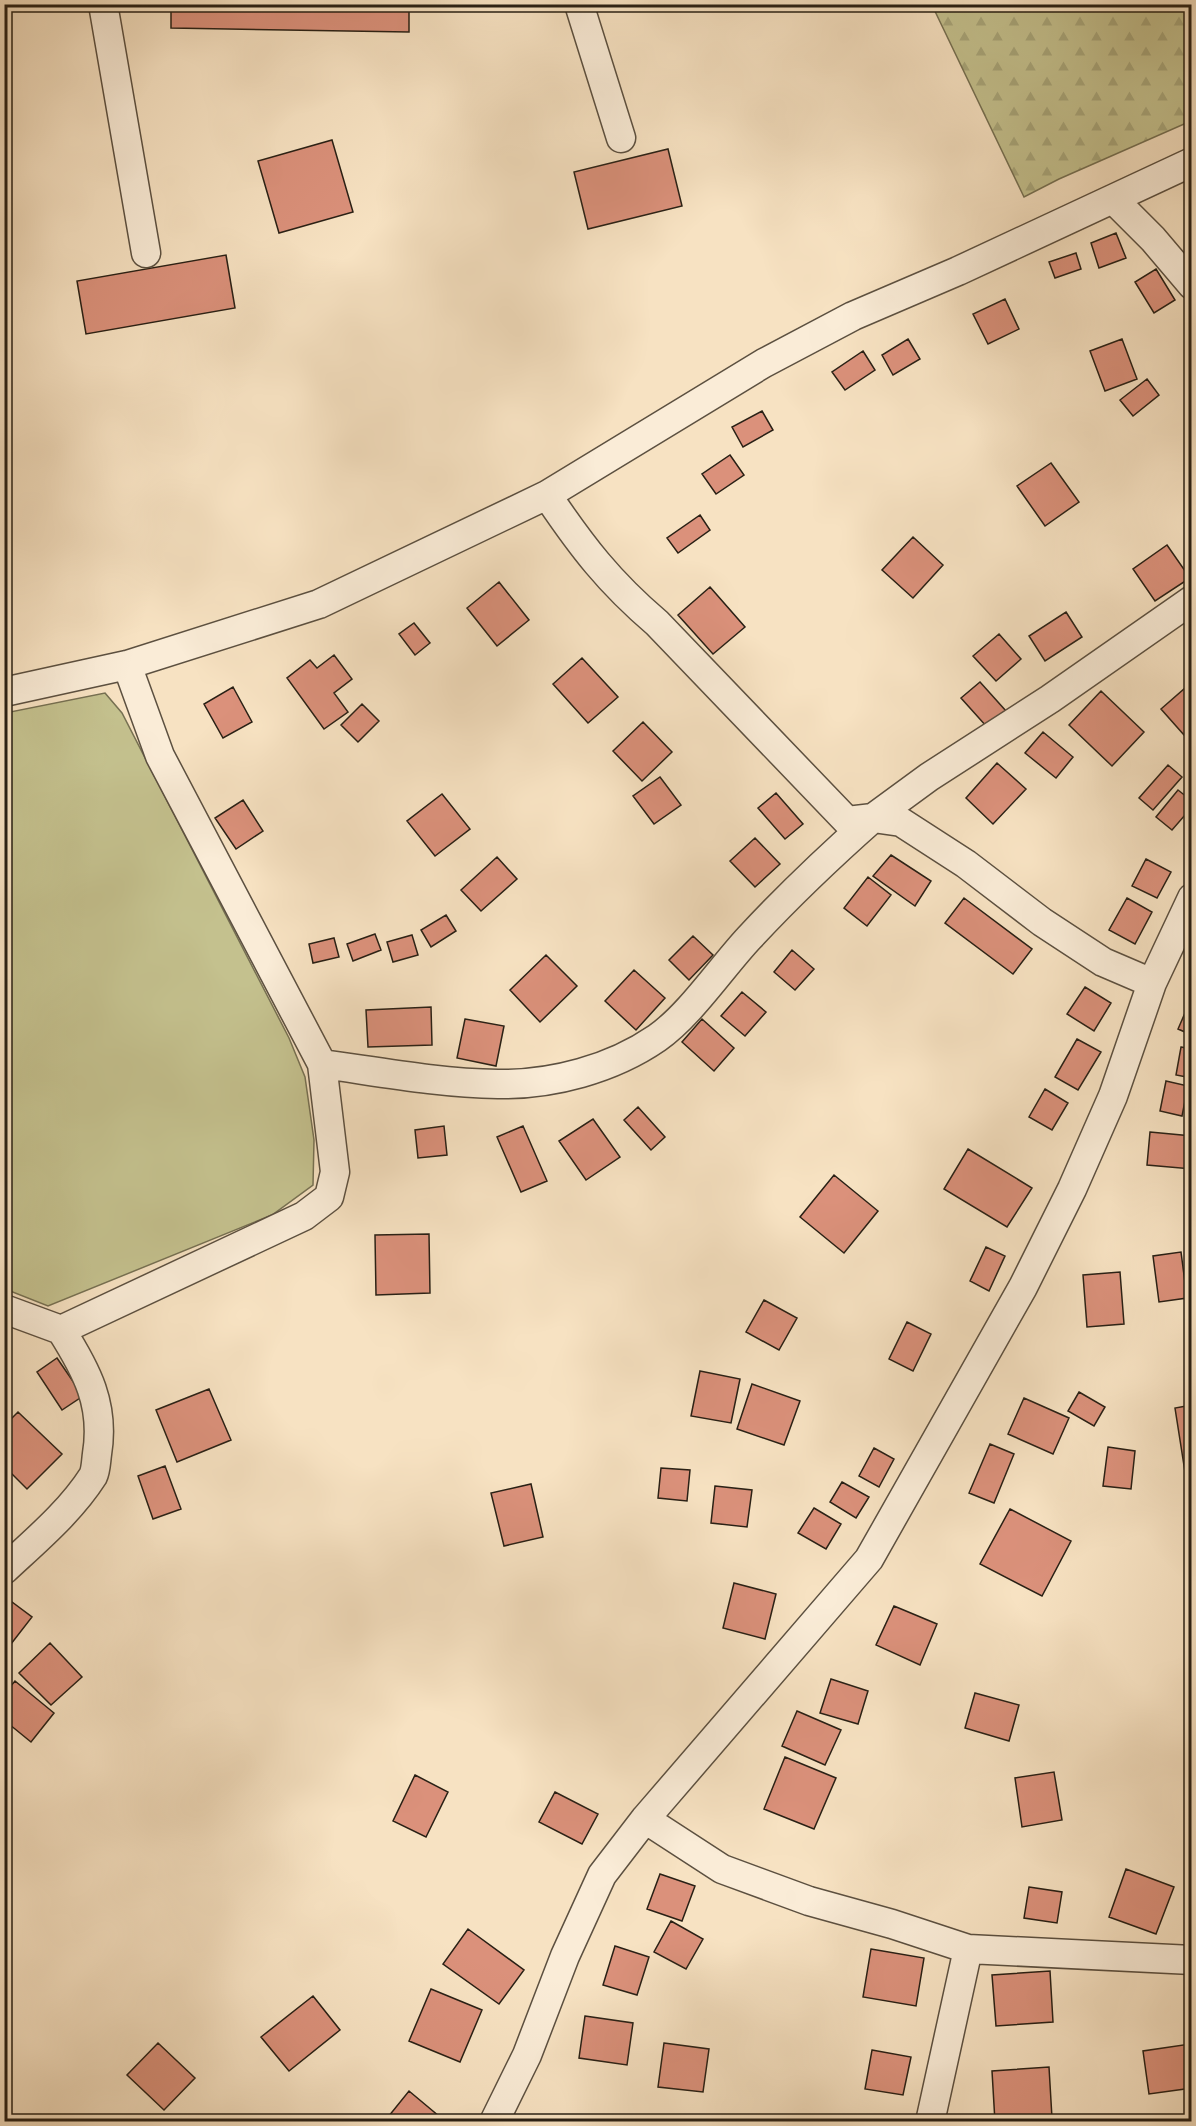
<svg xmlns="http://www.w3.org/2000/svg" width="1196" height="2126" font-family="'IM FELL Double Pica',serif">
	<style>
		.forest { fill: url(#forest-firs); stroke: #767052; stroke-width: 1.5 }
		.pitch { fill: #c4c18e; stroke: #767052; stroke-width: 1.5 }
		.building { fill: #db917b; stroke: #292015; stroke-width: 1.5 }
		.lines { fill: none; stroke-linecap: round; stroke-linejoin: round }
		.street-casing { stroke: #5c5040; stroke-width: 31 }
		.street { stroke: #faecd7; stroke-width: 28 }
	</style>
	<defs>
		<pattern id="forest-firs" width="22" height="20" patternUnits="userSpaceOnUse" patternTransform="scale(1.5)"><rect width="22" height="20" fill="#c4c18e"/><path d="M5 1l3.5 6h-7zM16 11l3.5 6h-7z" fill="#a8a67a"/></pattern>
	</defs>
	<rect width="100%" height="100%" fill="#f7e2c2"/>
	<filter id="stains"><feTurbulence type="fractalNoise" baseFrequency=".00333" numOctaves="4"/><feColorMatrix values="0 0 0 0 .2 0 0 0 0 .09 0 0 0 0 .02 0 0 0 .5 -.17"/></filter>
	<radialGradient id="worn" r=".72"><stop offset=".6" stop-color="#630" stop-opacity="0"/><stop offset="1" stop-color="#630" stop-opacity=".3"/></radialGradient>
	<path class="forest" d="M932,5H1191V121L1059,179L1024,197Z"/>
	<path class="pitch" d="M105,693L122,713L289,1038L305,1077L314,1140L313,1185L272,1215L48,1306L5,1289V713Z"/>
	<path class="building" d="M171,4H409V32L171,28Z
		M332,140L353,212L279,233L258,161Z
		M668,149L682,206L588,229L574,172Z
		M1116,233L1126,258L1099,268L1091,243Z
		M1076,253L1081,269L1055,278L1049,262Z
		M226,255L235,308L86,334L77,281Z
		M1156,269L1175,300L1154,313L1135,282Z
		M1005,299L1019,329L988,344L973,314Z
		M908,339L920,359L893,375L882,355Z
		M1122,339L1137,379L1105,391L1090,351Z
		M863,351L875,370L845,390L832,372Z
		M1147,379L1159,395L1133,416L1120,400Z
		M762,411L773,430L743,447L732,427Z
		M730,455L744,475L716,494L702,474Z
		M1051,463L1079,502L1045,526L1017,486Z
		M700,515L710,530L678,553L667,538Z
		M913,537L943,565L913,598L882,570Z
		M1167,545L1190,578L1155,601L1133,569Z
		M499,582L529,620L497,646L467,608Z
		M710,587L745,627L713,654L678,615Z
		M1066,612L1082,637L1045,661L1029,636Z
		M414,623L430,643L415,655L399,634Z
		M999,634L1021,659L996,681L973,656Z
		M334,655L352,679L334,693L348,712L324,729L287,678L310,660L317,668Z
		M582,658L618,697L588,723L553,684Z
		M980,682L1006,711L987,727L961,698Z
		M1192,682V744L1161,709Z
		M233,687L252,722L223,738L204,704Z
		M1101,691L1144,732L1112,766L1069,725Z
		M362,704L379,721L358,742L341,725Z
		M643,722L672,752L642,781L613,751Z
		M1043,732L1073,757L1056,778L1025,753Z
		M997,763L1026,789L993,824L966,798Z
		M1168,765L1182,777L1153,810L1139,798Z
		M660,777L681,805L654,824L633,796Z
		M1178,790L1192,801V807L1172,830L1156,817Z
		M776,793L803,824L785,839L758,808Z
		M442,794L470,829L435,856L407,821Z
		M243,800L263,831L236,849L215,818Z
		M755,838L780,864L755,887L730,861Z
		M891,855L931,881L915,906L873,876Z
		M497,857L517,879L481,911L461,890Z
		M1146,859L1171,872L1157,898L1132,886Z
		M868,877L891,895L867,926L844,908Z
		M964,898L1032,949L1013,974L945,923Z
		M1127,898L1152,912L1135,944L1109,930Z
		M446,915L456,931L431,947L421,930Z
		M375,934L381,950L353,961L347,944Z
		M412,935L418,955L393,962L387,942Z
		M693,936L713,955L689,980L669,960Z
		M334,938L339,957L313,963L309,944Z
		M792,950L814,969L795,990L774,972Z
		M546,955L577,986L540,1022L510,990Z
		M634,970L665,998L636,1030L605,1001Z
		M1085,987L1111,1003L1094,1031L1067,1014Z
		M742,992L766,1012L745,1036L721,1016Z
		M1192,997V1035L1178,1029Z
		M431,1007L432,1045L368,1047L366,1010Z
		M465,1019L504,1026L496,1066L457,1058Z
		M702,1019L734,1048L714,1071L682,1042Z
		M1077,1039L1101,1052L1078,1090L1055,1077Z
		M1181,1047L1192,1049V1078L1176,1075Z
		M1166,1081L1188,1086L1182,1116L1160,1111Z
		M1045,1089L1068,1103L1052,1130L1029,1117Z
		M638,1107L665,1137L651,1150L624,1120Z
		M593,1119L620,1157L586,1180L559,1141Z
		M444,1126L447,1155L418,1158L415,1130Z
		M523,1126L547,1181L521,1192L497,1137Z
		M1150,1132L1192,1136V1169L1147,1165Z
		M968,1149L1032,1188L1007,1227L944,1189Z
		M834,1175L878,1211L844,1253L800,1217Z
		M429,1234L430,1293L376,1295L375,1235Z
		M986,1247L1005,1256L989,1291L970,1281Z
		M1181,1252L1187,1298L1159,1302L1153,1256Z
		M1120,1272L1124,1324L1087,1327L1083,1275Z
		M764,1300L797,1318L779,1350L746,1332Z
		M907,1322L931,1334L913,1371L889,1359Z
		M57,1358L83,1396L62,1410L37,1372Z
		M700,1371L740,1379L731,1423L691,1416Z
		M752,1384L800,1401L784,1445L737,1429Z
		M209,1389L231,1440L177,1462L156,1410Z
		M1079,1392L1105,1407L1094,1426L1068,1411Z
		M1024,1398L1069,1418L1053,1454L1008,1434Z
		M1192,1405V1471L1185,1472L1175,1408Z
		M18,1412L62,1454L27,1489L4,1466V1426Z
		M990,1444L1014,1454L994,1503L969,1493Z
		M1108,1447L1135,1451L1131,1489L1103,1486Z
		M874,1448L894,1459L879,1487L859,1476Z
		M165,1466L181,1509L153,1519L138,1476Z
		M661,1468L690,1470L687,1501L658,1498Z
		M842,1482L869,1497L856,1518L830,1502Z
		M531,1484L543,1537L504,1546L491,1493Z
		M715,1486L752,1490L747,1527L711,1523Z
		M814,1508L841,1524L826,1549L798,1533Z
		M1010,1509L1071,1541L1042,1596L980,1564Z
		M734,1583L776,1594L765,1639L723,1628Z
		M4,1596L32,1617L4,1653Z
		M894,1606L937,1624L920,1665L876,1645Z
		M50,1643L82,1677L51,1705L19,1673Z
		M831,1679L868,1691L858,1724L820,1713Z
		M15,1681L54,1713L31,1742L4,1720V1694Z
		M975,1693L1019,1705L1009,1741L965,1728Z
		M797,1711L841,1730L825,1765L782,1746Z
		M785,1757L836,1778L814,1829L764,1809Z
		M1054,1772L1062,1820L1022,1827L1015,1778Z
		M415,1775L448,1792L426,1837L393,1821Z
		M555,1792L598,1814L582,1844L539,1822Z
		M1126,1869L1174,1887L1156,1934L1109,1917Z
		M660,1874L695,1886L682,1921L647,1909Z
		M1029,1887L1062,1892L1057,1923L1024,1918Z
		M671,1921L703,1939L686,1969L654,1952Z
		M468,1929L524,1970L499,2004L443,1964Z
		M615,1946L649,1957L637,1995L603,1985Z
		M871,1949L924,1958L916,2006L863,1997Z
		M1050,1971L1053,2022L996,2026L992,1975Z
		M431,1989L482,2010L460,2062L409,2041Z
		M313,1996L340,2030L289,2071L261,2037Z
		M585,2016L633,2023L627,2065L579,2058Z
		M158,2043L195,2078L164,2110L127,2075Z
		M664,2043L709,2049L703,2092L658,2087Z
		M1190,2044L1192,2088L1149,2094L1143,2051Z
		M872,2050L911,2057L903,2095L865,2089Z
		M1049,2067L1052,2118L995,2122L992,2071Z
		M409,2091L446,2122H384Z"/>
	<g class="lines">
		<defs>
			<path id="street" d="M103,4L146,253
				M579,4L621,138
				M1114,200L1153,239L1192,285
				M547,495C582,547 609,582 657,623L847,821L873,818L929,777L1050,699L1192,600
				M127,665L160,756L322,1064C380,1072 439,1083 498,1084C552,1085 612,1069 657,1038C690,1015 721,968 749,938C788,896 830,856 873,818L901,822L966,864L1042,922L1103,962L1152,983
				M4,692L127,665L319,604L547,495L764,363L853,316L958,271L1192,162
				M4,1309L61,1330L304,1216L329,1197L335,1172L322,1064
				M4,1570C35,1541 70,1512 93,1476C96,1470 96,1461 97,1454C105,1405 87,1371 61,1330
				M645,1819L722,1869L809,1901L892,1924L968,1949L930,2122
				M968,1949L1192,1960
				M494,2122L527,2055L565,1956L602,1875L645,1819L869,1559L1023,1287L1072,1189L1113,1096L1152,983L1192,898"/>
		</defs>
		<use href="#street" class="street-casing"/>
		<use href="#street" class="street"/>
	</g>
	<rect width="1196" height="2126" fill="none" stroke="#f7e2c2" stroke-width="24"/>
	<rect x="6" y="6" width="1184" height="2114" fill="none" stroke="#292015" stroke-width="3"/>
	<rect x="12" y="12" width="1172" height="2102" fill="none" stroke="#292015" stroke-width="1.5"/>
	<rect width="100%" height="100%" filter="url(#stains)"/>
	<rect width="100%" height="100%" fill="url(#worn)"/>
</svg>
